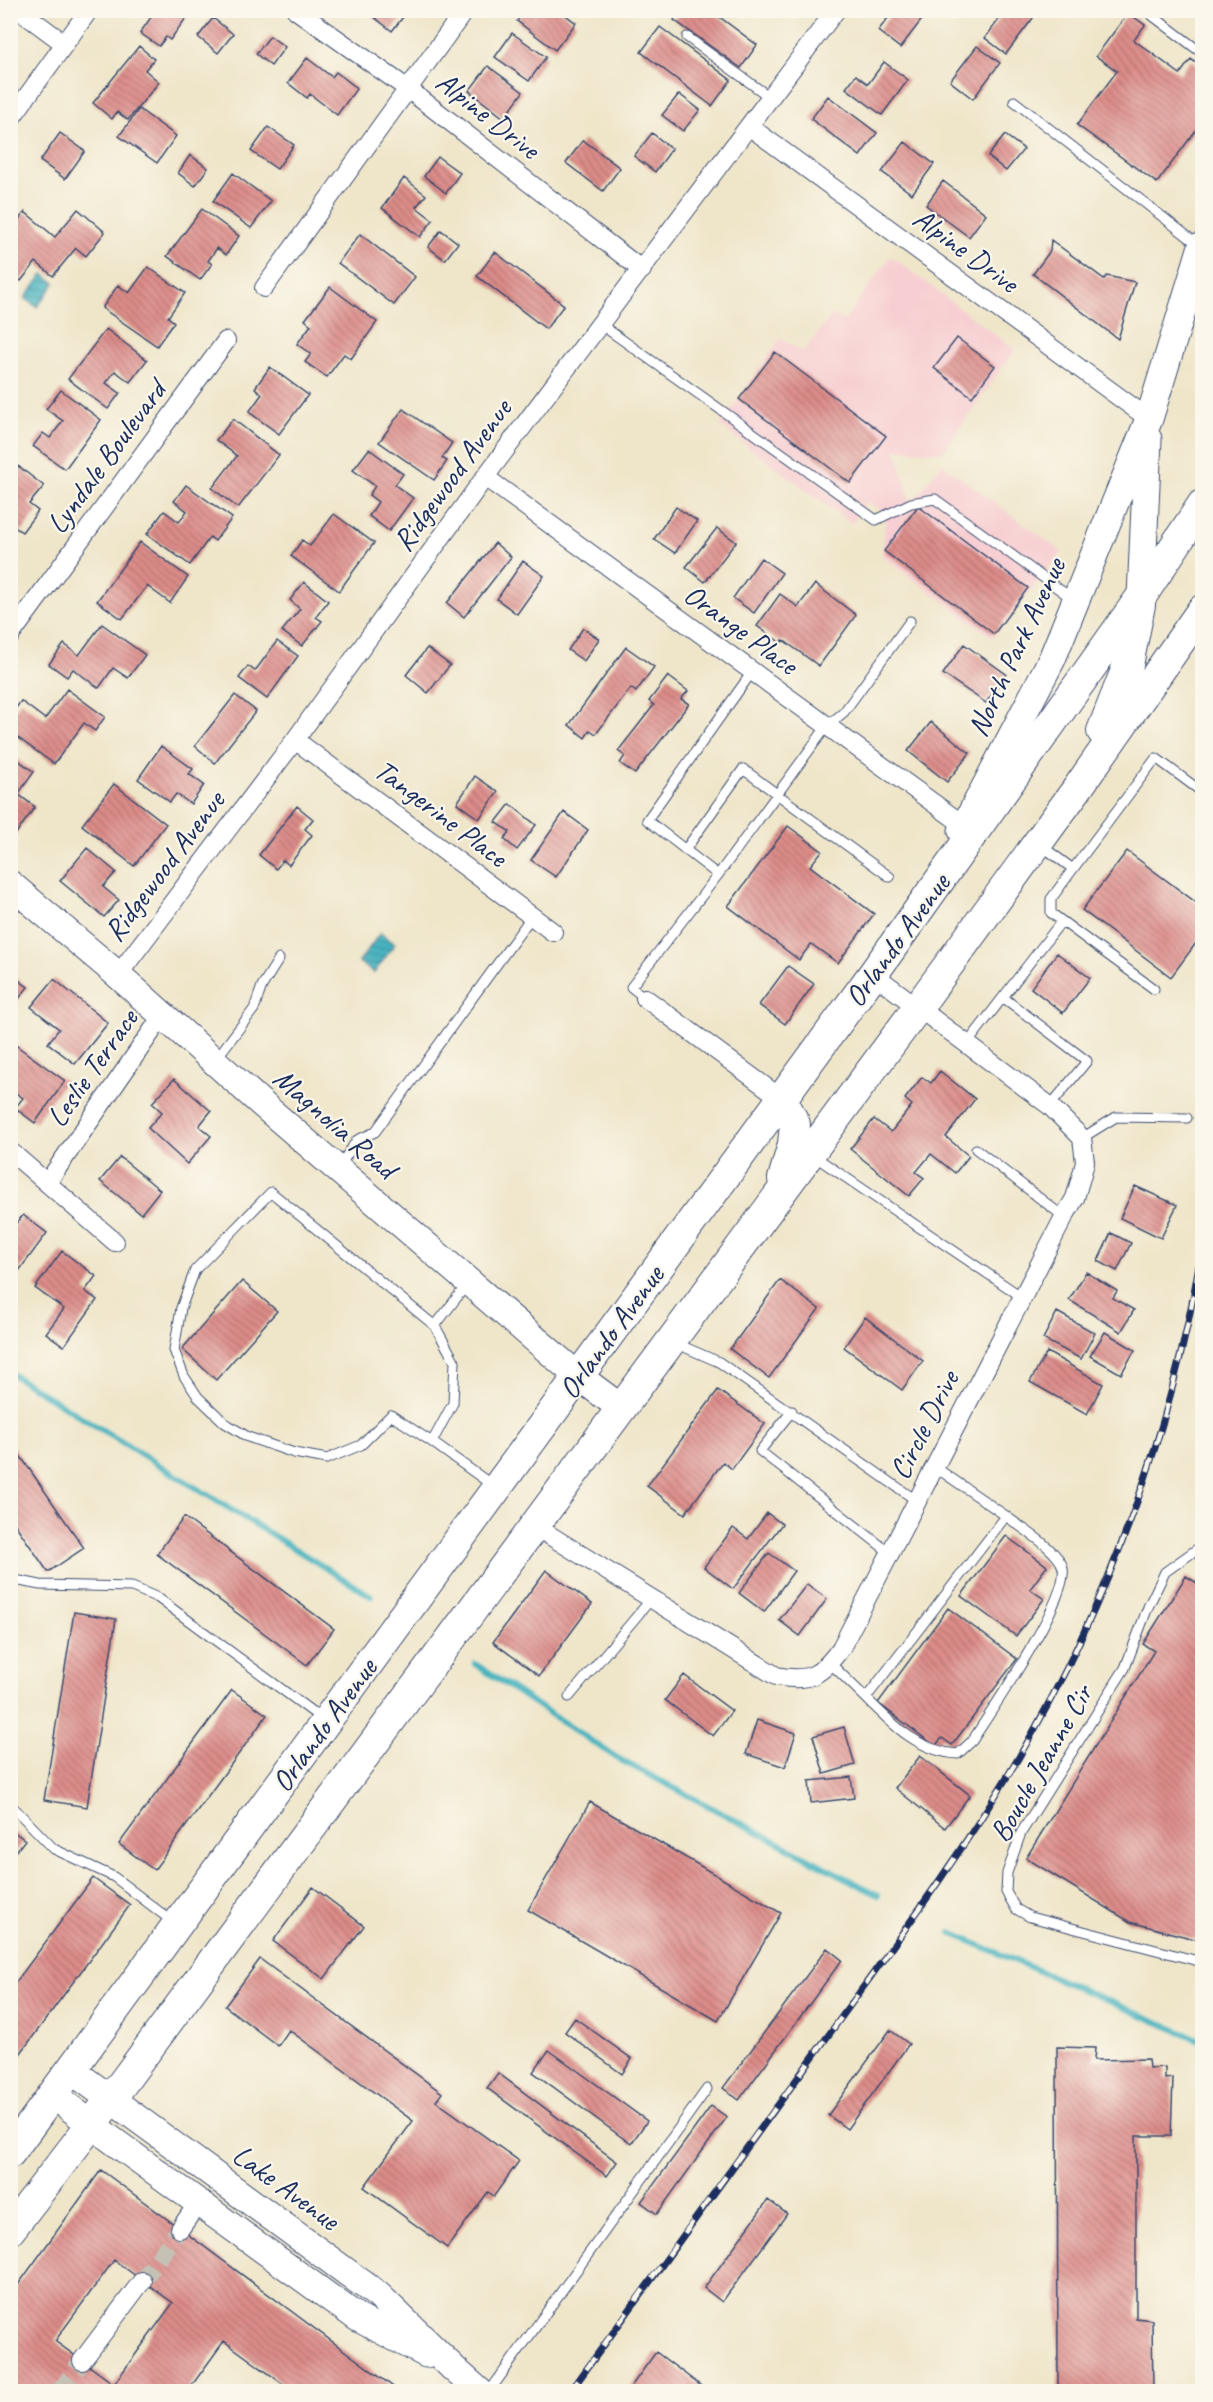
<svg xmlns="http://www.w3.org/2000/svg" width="1213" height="2402" font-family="Caveat,sans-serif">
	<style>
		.built { fill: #f7cfd2 }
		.water { fill: url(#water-rules); stroke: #2f708e; stroke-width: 1.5 }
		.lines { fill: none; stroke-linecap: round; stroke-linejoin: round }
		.stream { stroke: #43b2bf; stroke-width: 6 }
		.building { fill: url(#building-back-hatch); fill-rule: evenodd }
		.street-tunnel { stroke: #c5c1b4; stroke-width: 18; stroke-dasharray: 18 9; stroke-linecap: butt }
		.lane-casing { stroke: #3b4a6e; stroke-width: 11 }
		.street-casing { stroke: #3b4a6e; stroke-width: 20 }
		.secondary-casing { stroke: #3b4a6e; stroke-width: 29 }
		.primary-casing { stroke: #3b4a6e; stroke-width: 32 }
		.lane { stroke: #fff; stroke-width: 9 }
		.street { stroke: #fff; stroke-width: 18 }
		.secondary { stroke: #fff; stroke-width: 27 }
		.primary { stroke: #fff; stroke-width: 30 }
		.rail-casing { stroke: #1b2f5e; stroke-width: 7 }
		.rail { stroke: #fbf7ec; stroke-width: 4.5; stroke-dasharray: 14; stroke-linecap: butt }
		.labels { text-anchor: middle; stroke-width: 4.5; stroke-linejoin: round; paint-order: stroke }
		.street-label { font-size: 30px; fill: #1b2f5e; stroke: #fbf7ec }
	</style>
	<defs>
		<pattern id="water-rules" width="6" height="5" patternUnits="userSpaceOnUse" patternTransform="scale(1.5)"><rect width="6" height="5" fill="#43b2bf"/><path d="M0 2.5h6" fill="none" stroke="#37919e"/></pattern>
		<pattern id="building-back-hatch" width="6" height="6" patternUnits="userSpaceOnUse" patternTransform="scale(1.5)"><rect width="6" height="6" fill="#dd8c89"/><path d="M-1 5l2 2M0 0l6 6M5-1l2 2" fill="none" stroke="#b27373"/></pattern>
	</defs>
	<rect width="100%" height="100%" fill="#fbf7ec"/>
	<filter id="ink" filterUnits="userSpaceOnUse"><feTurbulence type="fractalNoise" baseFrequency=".0167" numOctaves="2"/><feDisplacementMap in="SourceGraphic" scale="12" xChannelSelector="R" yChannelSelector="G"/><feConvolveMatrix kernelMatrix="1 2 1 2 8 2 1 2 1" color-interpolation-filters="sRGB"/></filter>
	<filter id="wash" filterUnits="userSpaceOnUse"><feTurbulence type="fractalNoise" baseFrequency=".008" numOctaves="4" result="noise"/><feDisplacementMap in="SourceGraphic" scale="24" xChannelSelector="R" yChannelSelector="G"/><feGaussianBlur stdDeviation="1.35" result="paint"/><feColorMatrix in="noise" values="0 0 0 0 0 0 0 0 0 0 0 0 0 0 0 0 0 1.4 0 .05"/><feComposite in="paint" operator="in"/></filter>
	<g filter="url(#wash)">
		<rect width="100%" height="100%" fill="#efe6ca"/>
		<path class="built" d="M891,256L1015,350L943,452L896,449L911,504L942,464L1062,552L992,637L882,556L886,514L866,501L852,524L720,426L780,339L804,352L832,314L844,321Z"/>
		<path class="water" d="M43,274L55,283L37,307L25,298Z
			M380,933L395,944L374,973L359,962Z"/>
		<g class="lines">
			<path class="stream" d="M10,1373L371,1596
				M475,1664L617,1758L878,1895
				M951,1933L1202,2041"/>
		</g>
		<g id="blocks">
			<path class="building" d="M156,10H192L170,40L166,37L159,46L140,33Z
				M365,10H405L407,12L392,31Z
				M525,10H559L576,23L555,50L517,21Z
				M680,10H710L757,45L741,68L674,20Z
				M894,10H924L927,13L900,48L878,31Z
				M1006,10H1024L1033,18L1006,54L985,38Z
				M1128,13L1145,25L1134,40L1180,74L1191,59L1202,68V122L1157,183L1077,125L1117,71L1096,56Z
				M213,18L233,34L218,53L198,37Z
				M660,27L731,80L712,106L641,52Z
				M512,33L546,57L529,81L495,57Z
				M270,36L285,47L271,66L256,54Z
				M139,46L154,59L145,70L159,82L128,120L117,112L112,119L93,103Z
				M977,46L1000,63L973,99L950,81Z
				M307,58L332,77L336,72L357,88L337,115L310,94L307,98L288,83Z
				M884,62L908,80L882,115L846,88L856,75L868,84Z
				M488,66L523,92L504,118L469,91Z
				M679,94L700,110L683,131L662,115Z
				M828,96L877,133L860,156L811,119Z
				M139,109L176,136L157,163L119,136Z
				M268,127L294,145L277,169L251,151Z
				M60,133L85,151L65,179L40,161Z
				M652,133L672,149L655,172L634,156Z
				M1005,135L1024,149L1006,171L988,156Z
				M583,140L620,168L603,191L566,163Z
				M905,142L934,164L912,194L882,172Z
				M190,155L208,168L195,186L178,173Z
				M438,157L460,173L446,193L424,176Z
				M233,173L271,201L251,228L213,201Z
				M404,178L426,195L416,207L433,220L420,237L382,208Z
				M943,181L986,214L969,237L926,205Z
				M78,209L105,232L86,256L76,248L53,276L36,262L21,281L10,273V221L15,224L25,212L55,237Z
				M202,209L239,236L226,255L217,248L208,261L212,264L200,280L167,256Z
				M441,230L458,243L445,260L428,247Z
				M360,234L415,277L394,305L338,263Z
				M1051,240L1104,279L1107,276L1135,282L1118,339L1033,274L1050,251Z
				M495,252L564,305L546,329L477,276Z
				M148,267L185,293L168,317L174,322L157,346L102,308L118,285L129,293Z
				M330,287L377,322L351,359L344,354L327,377L305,362L311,354L297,344L311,325L305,320Z
				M106,329L147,360L130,382L115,371L106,383L120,393L108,409L68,379Z
				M957,338L995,366L972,397L934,368Z
				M775,352L886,436L850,483L739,399Z
				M270,367L308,395L279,434L249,412L262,394L255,388Z
				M61,390L101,420L65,469L33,446L43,433L50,438L63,421L46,409Z
				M403,409L452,443L442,458L447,461L434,480L379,442Z
				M233,419L279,455L238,508L212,488L237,456L216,440Z
				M369,449L403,474L395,485L413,498L389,531L369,516L378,502L369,495L375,486L353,470Z
				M18,466L44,486L29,504L38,511L22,532L10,524V476Z
				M186,485L232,518L215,541L210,537L190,565L147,534L164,511L179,522L187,511L174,501Z
				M918,506L1028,588L994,634L884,551Z
				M676,507L697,521L675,553L654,539Z
				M334,514L374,543L339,591L291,556L302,540L310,546Z
				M717,528L736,542L705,582L686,567Z
				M140,542L188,577L170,603L147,586L122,619L97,601Z
				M495,543L511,557L464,617L447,603Z
				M761,558L782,573L754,613L733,598Z
				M523,561L544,576L517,614L497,599Z
				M304,582L328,601L316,617L322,621L302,646L282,631L300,609L290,600Z
				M815,584L856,615L819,666L783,640L781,643L757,626L780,594L798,607Z
				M102,624L145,655L128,678L113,668L99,688L73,669L67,677L49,664L64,644L79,655Z
				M583,628L599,639L584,661L568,650Z
				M277,641L298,656L267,699L239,678L248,666L255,671Z
				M964,644L1006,674L986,703L943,674Z
				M626,647L654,667L636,692L631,688L596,734L590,730L585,738L569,725Z
				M427,648L450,665L428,693L406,675Z
				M668,676L688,691L681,699L689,704L635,774L620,763L625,756L618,751L654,705L649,701Z
				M67,689L105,717L95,731L84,723L54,764L10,732V716L21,701L45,719Z
				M235,695L256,711L215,763L195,746Z
				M931,722L970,753L947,782L908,751Z
				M10,746L17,751L13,756L34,772L18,794L35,807L15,835L10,832Z
				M161,746L193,769L189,774L204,785L191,804L176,794L170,802L138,779Z
				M475,776L498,792L479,819L457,803Z
				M114,784L166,824L134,866L82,825Z
				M510,804L536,825L517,850L504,839L510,832L496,822Z
				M297,806L313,819L305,829L312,835L289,865L283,860L276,869L259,855Z
				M564,812L588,830L556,877L531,860Z
				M788,826L822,851L810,866L874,914L838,963L811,944L799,960L728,906Z
				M87,848L116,872L103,887L119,900L104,917L60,881Z
				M1127,851L1202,907V935L1171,977L1082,910Z
				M1057,953L1090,978L1063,1013L1031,988Z
				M788,966L814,984L785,1024L759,1005Z
				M10,974L28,987L10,1010Z
				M54,979L108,1023L75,1064L48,1043L59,1029L31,1007Z
				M10,1041L65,1081L35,1123L15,1108L23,1098L10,1089Z
				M940,1071L975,1099L946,1137L969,1156L955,1173L931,1154L916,1172L924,1178L909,1196L850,1149L874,1119L891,1132L912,1105L905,1099L922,1077L931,1083Z
				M174,1079L211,1111L199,1126L211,1136L187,1164L148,1128L162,1112L152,1103Z
				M120,1157L160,1190L141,1214L100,1181Z
				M1135,1186L1177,1205L1161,1238L1120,1218Z
				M23,1215L47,1233L10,1283V1223L14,1226Z
				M1111,1233L1131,1243L1117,1271L1098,1261Z
				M62,1251L96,1276L85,1291L97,1300L64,1346L46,1333L64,1309L35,1288Z
				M1086,1272L1117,1291L1113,1298L1134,1310L1121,1332L1069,1300Z
				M780,1280L819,1309L769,1378L730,1349Z
				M242,1281L277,1311L216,1380L182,1349Z
				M1057,1312L1095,1333L1081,1359L1043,1339Z
				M865,1317L923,1361L902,1390L844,1347Z
				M1105,1332L1135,1350L1121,1374L1090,1356Z
				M1047,1352L1103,1384L1087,1414L1030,1382Z
				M718,1390L765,1424L732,1469L723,1462L685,1514L647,1486Z
				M10,1441L84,1548L48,1572L10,1517Z
				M767,1513L782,1524L733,1589L704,1567L733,1528L748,1539Z
				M184,1517L334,1629L307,1665L157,1554Z
				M1006,1536L1047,1566L1030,1589L1044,1599L1016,1636L961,1596Z
				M769,1553L794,1571L764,1612L739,1593Z
				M546,1570L592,1604L539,1676L493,1642Z
				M1186,1576L1200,1585L1202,1581V1941L1130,1922L1026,1858L1154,1651L1143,1644Z
				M807,1584L827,1599L800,1636L779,1620Z
				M948,1608L1017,1659L952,1745L942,1738L935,1746L878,1703Z
				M74,1612L116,1619L87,1807L44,1800Z
				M684,1675L732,1711L713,1736L665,1700Z
				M232,1690L267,1715L154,1870L119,1844Z
				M757,1720L796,1733L785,1767L746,1754Z
				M844,1727L855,1765L824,1774L813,1736Z
				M920,1756L970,1795L945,1828L895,1788Z
				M851,1777L854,1798L811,1803L809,1781Z
				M590,1802L781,1913L718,2021L528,1910Z
				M10,1829L25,1840L10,1859Z
				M93,1878L130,1905L15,2061L10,2058V1990Z
				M313,1887L364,1926L324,1979L273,1941Z
				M827,1948L842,1960L739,2100L723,2088Z
				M260,1959L442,2093L436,2101L519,2161L494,2196L488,2192L447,2248L364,2187L413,2121L289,2030L278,2046L225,2006Z
				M575,2018L632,2059L622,2074L565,2032Z
				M890,2030L909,2044L847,2129L828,2115Z
				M1057,2047L1095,2048L1094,2060L1148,2059L1149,2068L1165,2067V2079L1173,2078L1171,2136H1136V2318L1152,2320L1153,2392H1058Z
				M549,2050L647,2121L631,2144L533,2072Z
				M498,2073L617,2162L607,2176L487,2088Z
				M711,2106L727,2117L657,2214L641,2202Z
				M101,2170L400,2392H294L224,2341L187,2392H10V2296ZM114,2260L173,2303L114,2384L55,2341Z
				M768,2200L787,2214L722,2302L704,2288Z
				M656,2352L709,2392H627Z"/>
		</g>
	</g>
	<g filter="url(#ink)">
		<use href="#blocks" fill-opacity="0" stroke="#3b4a6e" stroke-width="1.5"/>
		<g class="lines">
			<path class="street-tunnel" d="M142,2281L180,2229
				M60,2392L82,2361"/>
			<defs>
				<path id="lane" d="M1145,10L1202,53
					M687,37L771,98
					M1014,101L1200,246
					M600,324L876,520L911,503L935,499L1074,600
					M1042,846L1073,869L1156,758L1202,792
					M685,850L743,769L890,877
					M1073,869L1051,899V913L1154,989
					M718,875L647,820L752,672
					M645,998L631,987L718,875L827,726L844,712L910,621
					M1004,998L1087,1061L1050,1106
					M967,1044L1061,922
					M216,1059L254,1009L262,986L279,959
					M1082,1138L1116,1117L1187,1118
					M976,1149L1064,1217
					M814,1156L1022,1297
					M339,1167L357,1140L375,1132L532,916
					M435,1326L468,1283
					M675,1343L719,1362L917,1501
					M792,1411L760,1451L890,1553
					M432,1442L391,1415L361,1445L327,1459L294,1453L248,1437L225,1423L198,1397L184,1376L174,1350L181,1308L195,1270L271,1192L435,1326L455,1362L453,1403L432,1442L492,1485
					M1202,1548L1200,1547L1165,1572L1148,1607L1125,1668L1021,1833L1007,1873L1006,1892L1016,1909L1030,1917L1202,1962
					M10,1579L40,1585L132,1587L158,1598L322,1719
					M830,1663L866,1698L1006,1516L935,1467
					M569,1697L652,1598
					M866,1698C892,1724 919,1752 958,1754L972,1741C991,1711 1069,1599 1063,1568C1059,1550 1021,1528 1006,1516
					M10,1804L54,1849L114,1877L173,1922
					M489,2392L707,2089"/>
				<path id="street" d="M19,10L65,44
					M296,10L408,89L642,270
					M10,120L89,10
					M750,127L1149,419
					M264,288L465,10
					M485,477L965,826
					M10,636L226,341
					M295,740L553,932
					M118,975L295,740L485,477L836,10
					M645,998L782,1099
					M10,1151L115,1242
					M47,1183L163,1015
					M533,1525L776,1676C810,1683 821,1675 841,1648L1064,1217L1075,1198L1082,1174L1085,1162L1082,1138L1050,1106L873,974
					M180,2229L198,2203
					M82,2361L142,2281"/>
				<path id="secondary" d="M1141,597L1148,439
					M962,831L1052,659L1149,419L1202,246
					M10,884L118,975L262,1104L578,1376L621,1408
					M71,2070L378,2295L453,2368L480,2392
					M53,2095L116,2143L358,2318L426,2354"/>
				<path id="primary" d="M1102,731L1128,665L1140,605
					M782,1099L795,1124L793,1144L783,1179
					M10,2153L873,974L1141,597L1202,505
					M10,2230L110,2100L918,1007L1077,789L1202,610"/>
			</defs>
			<use href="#lane" class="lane-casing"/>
			<use href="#street" class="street-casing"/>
			<use href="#secondary" class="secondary-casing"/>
			<use href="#primary" class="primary-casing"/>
			<use href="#lane" class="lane"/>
			<use href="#street" class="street"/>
			<use href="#secondary" class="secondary"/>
			<use href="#primary" class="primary"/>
			<defs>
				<path id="rail" d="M570,2392C650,2280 731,2169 812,2058C883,1959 957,1862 1019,1757C1110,1600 1174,1425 1202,1247"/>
			</defs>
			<use href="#rail" class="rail-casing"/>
			<use href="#rail" class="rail"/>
		</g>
	</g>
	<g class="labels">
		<g class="street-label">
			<text transform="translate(488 115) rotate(38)" y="10">Alpine Drive</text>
			<text transform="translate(966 250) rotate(36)" y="10">Alpine Drive</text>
			<text transform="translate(106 457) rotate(-54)" y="10">Lyndale Boulevard</text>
			<text transform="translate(452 475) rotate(-54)" y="10">Ridgewood Avenue</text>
			<text transform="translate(741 629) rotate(36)" y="10">Orange Place</text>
			<text transform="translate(1016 647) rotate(-65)" y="10">North Park Avenue</text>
			<text transform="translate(441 813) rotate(37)" y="10">Tangerine Place</text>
			<text transform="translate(164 866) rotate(-53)" y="10">Ridgewood Avenue</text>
			<text transform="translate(897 940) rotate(-54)" y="10">Orlando Avenue</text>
			<text transform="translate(92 1068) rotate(-55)" y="10">Leslie Terrace</text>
			<text transform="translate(335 1123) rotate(41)" y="10">Magnolia Road</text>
			<text transform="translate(611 1332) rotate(-54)" y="10">Orlando Avenue</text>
			<text transform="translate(924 1425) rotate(-63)" y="10">Circle Drive</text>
			<text transform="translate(324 1725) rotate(-54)" y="10">Orlando Avenue</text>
			<text transform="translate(1041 1763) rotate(-60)" y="10">Boucle Jeanne Cir</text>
			<text transform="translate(286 2187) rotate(36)" y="10">Lake Avenue</text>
		</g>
	</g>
	<rect width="1213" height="2402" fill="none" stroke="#fbf7ec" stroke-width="36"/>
</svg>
